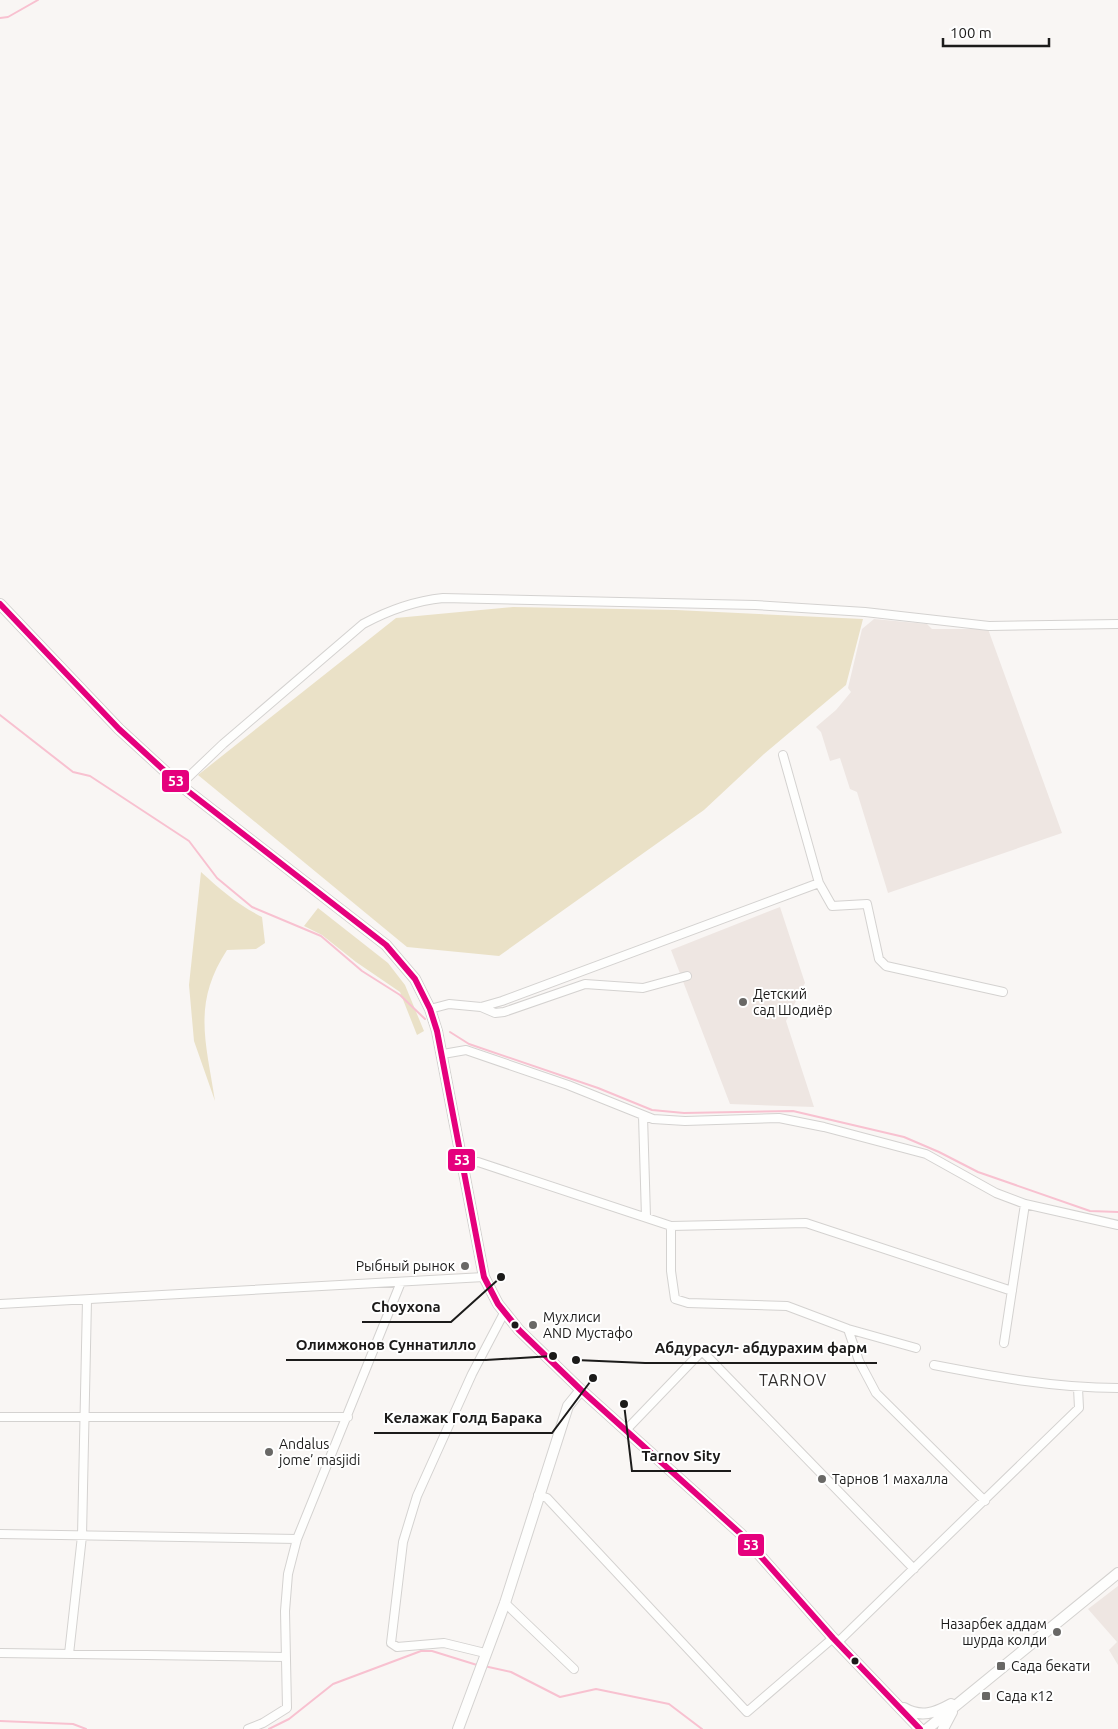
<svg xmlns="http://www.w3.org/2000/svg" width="1118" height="1729" font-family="Ubuntu,sans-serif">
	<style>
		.built { fill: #eee6e2 }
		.green { fill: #eae1c7 }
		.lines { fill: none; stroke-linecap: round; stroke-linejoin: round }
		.stream { stroke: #f8c1d0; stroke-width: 2 }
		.minor-casing { stroke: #d4d2d0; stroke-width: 10 }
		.major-casing { stroke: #d4d2d0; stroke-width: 12 }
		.minor { stroke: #fefefd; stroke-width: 8 }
		.major { stroke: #fefefd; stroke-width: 10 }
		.bus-1-casing { stroke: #fff; stroke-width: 10 }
		.bus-1 { stroke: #e5007d; stroke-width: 6 }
		.poi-dot { fill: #696866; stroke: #fff; stroke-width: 2 }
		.bus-dot { fill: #1c1b1a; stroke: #fff; stroke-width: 2 }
		.labels { text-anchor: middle; stroke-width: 4; stroke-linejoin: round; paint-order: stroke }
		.poi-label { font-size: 14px; fill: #1c1b1a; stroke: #fff; text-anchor: start }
		.quarter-label { font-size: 16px; letter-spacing: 1px; fill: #34312f; stroke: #fff }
		.leader { fill: none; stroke: #1c1b1a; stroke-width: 2 }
		.callout-dot { fill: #1c1b1a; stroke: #fff; stroke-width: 2 }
		.callout-label { font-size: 15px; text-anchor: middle; font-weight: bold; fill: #1c1b1a; stroke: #fff; stroke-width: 4; stroke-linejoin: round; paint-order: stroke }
		.line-badge { stroke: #fff; stroke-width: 2 }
		.badge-label { font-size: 14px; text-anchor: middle; font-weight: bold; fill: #fff }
	</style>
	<rect width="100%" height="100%" fill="#f9f6f4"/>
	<path class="built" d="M874,619L927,624L932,629H988L1062,833L888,893L857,792L850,789L840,758L830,761L821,732L816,727L836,710L851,692L848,688L862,629Z
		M780,907L805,983L786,1021L814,1107L730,1104L671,950Z
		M1118,1586V1665L1109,1650L1117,1642L1088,1609Z"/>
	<path class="green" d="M513,607L676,610L863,619L846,685L764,754L704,810L499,956L407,947L198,775L396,618Z
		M201,872C221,890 238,905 262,917L265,943L256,949L227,950C192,1004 206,1041 215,1101L194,1041L189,985Z
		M318,908L388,963L405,985L424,1031L417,1035L400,992L356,962L322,935L304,926Z"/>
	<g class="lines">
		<path class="stream" d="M0,18L8,17L38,0
			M0,715L73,772L90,776L189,841L217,878L252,907L321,936L362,971L400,995L425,1019
			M450,1032L469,1044L598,1088L652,1110L684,1113L793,1111L904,1137L939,1152L978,1172L1090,1211L1118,1212
			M484,1666L511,1672L560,1697L596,1689L669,1704L702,1729
			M0,1721L73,1724L86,1729
			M269,1729L289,1719L333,1684L421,1651H432L477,1665"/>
		<defs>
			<path id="minor" d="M783,755L819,883L832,906L867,904L879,959L886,966L1003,992
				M180,785L223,744L363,624C389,610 414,601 443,598L755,605L865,612L989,626L1118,624
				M481,1007L495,1013L504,1012L585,984L643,988L687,976
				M430,1009L449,1004L481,1007L502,1001L819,883
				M443,1054L466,1050L568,1085L653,1119L685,1121L779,1118L824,1127L926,1154L996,1193L1025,1204L1118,1225
				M643,1116L646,1217
				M464,1165L478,1162L671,1226L806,1223L1012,1291
				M671,1226V1271L675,1299L688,1303L787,1306L848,1329L916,1348
				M0,1304L484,1277
				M848,1329L859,1361L876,1393L985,1501
				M1004,1343L1025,1204
				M934,1365C996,1377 1055,1388 1118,1388
				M0,1417H348
				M627,1429L702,1351L914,1569
				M538,1495L547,1498L747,1712L833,1638
				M0,1534L297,1539
				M505,1603L574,1669
				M838,1642L1079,1408L1078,1388
				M0,1653L286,1657
				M485,1653L444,1643L397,1647L391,1643L403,1542L417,1496L472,1374L504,1313
				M69,1654L82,1536L87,1300
				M248,1729L263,1723L287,1708L285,1611L288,1574L297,1539L401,1282"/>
			<path id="major" d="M0,604L119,729L180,785L386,945L415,979L430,1009L437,1031L484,1277L498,1304L519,1330L581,1390L741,1534L833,1638L920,1729
				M904,1708C921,1718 935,1713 951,1704
				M458,1729L505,1603L568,1406L581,1390
				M927,1729L1118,1573
				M943,1729L952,1712"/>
		</defs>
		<use href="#minor" class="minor-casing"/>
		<use href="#major" class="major-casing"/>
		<use href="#minor" class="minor"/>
		<use href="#major" class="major"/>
		<defs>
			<path id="bus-1" d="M0,604L119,729L180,785L386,945L415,979L430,1009L437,1031L484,1277L498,1304L519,1330L581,1390L741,1534L833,1638L920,1729"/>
		</defs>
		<use href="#bus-1" class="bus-1-casing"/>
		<use href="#bus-1" class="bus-1"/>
	</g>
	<g class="poi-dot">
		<circle cx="743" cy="1002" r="5"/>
		<circle cx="465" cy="1266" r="5"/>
		<circle cx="533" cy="1325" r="5"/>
		<circle cx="269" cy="1452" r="5"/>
		<circle cx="822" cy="1479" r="5"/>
		<circle cx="1057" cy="1632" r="5"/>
		<rect x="996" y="1661" width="10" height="10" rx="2.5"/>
		<rect x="981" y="1691" width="10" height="10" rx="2.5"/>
	</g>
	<g class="bus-dot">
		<circle cx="515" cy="1325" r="4.5"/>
		<circle cx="855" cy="1661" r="4.5"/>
	</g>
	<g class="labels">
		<g class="poi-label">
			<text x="753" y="999">Детский<tspan x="753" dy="16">сад Шодиёр</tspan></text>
			<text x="455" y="1271" text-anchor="end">Рыбный рынок</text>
			<text x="543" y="1322">Мухлиси<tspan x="543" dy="16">AND Мустафо</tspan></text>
			<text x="279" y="1449">Andalus<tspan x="279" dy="16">jome’ masjidi</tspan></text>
			<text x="832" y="1484">Тарнов 1 махалла</text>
			<text x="1047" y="1629" text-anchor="end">Назарбек аддам<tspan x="1047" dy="16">шурда колди</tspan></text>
			<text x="1011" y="1671">Сада бекати</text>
			<text x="996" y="1701">Сада к12</text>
		</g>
		<g class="quarter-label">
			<text x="793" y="1386">TARNOV</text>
		</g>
	</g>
	<path class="leader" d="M501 1277L451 1322H362M553 1356L486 1360H286M576 1360L645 1363H877M593 1378L552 1433H374M624 1404L632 1471H731"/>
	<g class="callout-dot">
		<circle cx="501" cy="1277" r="5"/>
		<circle cx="553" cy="1356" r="5"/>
		<circle cx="576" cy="1360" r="5"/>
		<circle cx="593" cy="1378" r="5"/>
		<circle cx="624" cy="1404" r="5"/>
	</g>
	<g class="callout-label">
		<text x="406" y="1312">Choyxona</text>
		<text x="386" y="1350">Олимжонов Суннатилло</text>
		<text x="761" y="1353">Абдурасул- абдурахим фарм</text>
		<text x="463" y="1423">Келажак Голд Барака</text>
		<text x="681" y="1461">Tarnov Sity</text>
	</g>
	<g class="line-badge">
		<rect x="161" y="769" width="29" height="24" rx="5" fill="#e5007d"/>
		<rect x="447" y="1148" width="29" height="24" rx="5" fill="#e5007d"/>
		<rect x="737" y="1533" width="28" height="24" rx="5" fill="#e5007d"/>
	</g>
	<g class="badge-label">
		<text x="176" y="786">53</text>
		<text x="462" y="1165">53</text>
		<text x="751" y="1550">53</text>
	</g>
	<path d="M943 38v8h106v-8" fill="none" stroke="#1c1b1a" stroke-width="2.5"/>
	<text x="950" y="38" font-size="15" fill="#1c1b1a" stroke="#ffffff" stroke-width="4" paint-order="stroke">100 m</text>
</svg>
